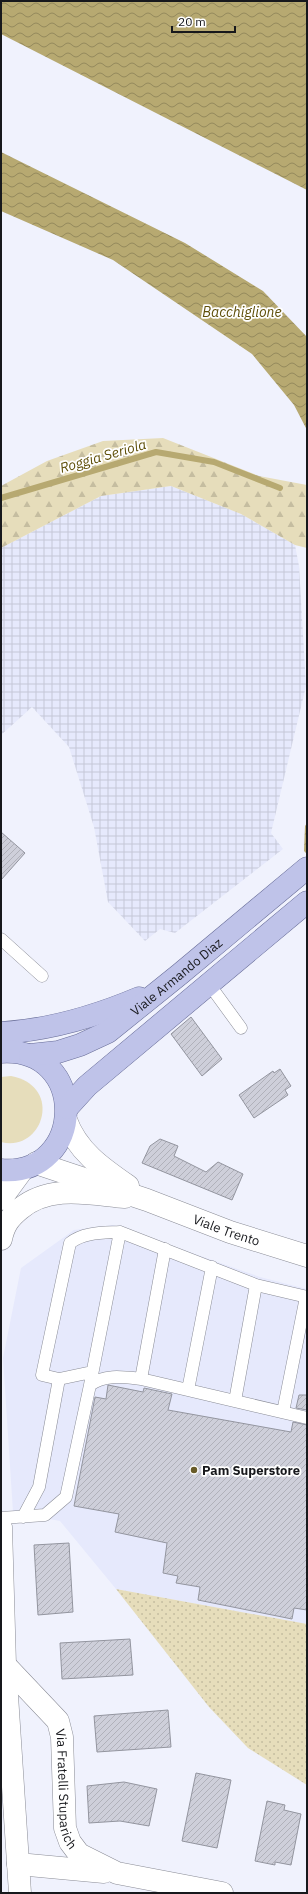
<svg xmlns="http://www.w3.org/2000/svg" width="308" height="1894" font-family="'IBM Plex Sans',sans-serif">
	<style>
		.built { fill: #e6e9fc }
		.industrial { fill: url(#industrial-grid) }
		.green { fill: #e6ddbb }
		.forest { fill: url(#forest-firs) }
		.park { fill: url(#park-dots) }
		.water { fill: url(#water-waves) }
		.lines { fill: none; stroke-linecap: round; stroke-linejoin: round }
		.stream { stroke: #b7a971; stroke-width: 6 }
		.building { fill: url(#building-hatch); stroke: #93959f }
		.service-casing { stroke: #8a8c96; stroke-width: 13 }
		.minor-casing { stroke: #8a8c96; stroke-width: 23 }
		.tertiary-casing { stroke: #8a8c96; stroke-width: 23 }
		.secondary-casing { stroke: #8a8c96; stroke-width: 23 }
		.primary-casing { stroke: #686d98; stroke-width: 23 }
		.service { stroke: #fff; stroke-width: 12 }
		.minor { stroke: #fff; stroke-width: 22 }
		.tertiary { stroke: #fff; stroke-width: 22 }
		.secondary { stroke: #fff; stroke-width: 22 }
		.primary { stroke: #bfc3e9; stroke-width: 22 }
		.poi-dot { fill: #685b28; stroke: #fff; stroke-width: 1.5 }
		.labels { text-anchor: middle; stroke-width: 3.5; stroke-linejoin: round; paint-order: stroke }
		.street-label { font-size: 13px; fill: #17181c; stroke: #fff }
		.poi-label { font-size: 13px; font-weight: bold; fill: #17181c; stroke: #fff; text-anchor: start }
		.water-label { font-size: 14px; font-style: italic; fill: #5f4f09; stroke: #fff }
	</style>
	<defs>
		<pattern id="industrial-grid" width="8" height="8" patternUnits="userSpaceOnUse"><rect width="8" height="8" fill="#e6e9fc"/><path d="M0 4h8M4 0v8" fill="none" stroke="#c5c7d7"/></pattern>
		<pattern id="forest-firs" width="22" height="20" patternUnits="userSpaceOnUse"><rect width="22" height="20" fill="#e6ddbb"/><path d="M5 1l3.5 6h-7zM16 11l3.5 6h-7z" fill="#c5bda0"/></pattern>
		<pattern id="park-dots" width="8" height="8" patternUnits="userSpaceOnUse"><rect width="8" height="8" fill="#e6ddbb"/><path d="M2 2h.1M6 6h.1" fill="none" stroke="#c5bda0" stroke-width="1.8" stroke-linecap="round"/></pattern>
		<pattern id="water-waves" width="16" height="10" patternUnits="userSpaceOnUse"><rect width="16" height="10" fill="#b7a971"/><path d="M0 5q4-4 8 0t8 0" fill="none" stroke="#94895c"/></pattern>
		<pattern id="building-hatch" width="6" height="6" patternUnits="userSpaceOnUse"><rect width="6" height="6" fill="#cecfda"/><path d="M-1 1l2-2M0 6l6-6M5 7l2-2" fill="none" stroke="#b0b1ba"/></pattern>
	</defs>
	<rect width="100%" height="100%" fill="#f0f2fd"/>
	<path class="built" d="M113,1225L260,1277L307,1289V1624L116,1589L60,1521L13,1512L3,1358L21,1268L74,1230Z"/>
	<path class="industrial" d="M171,486L241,514L295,545L299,566L306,686L271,833L283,849L175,933L160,929L145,941L108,902L94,827L69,747L32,707L1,735V548L101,496Z"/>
	<path class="green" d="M11,1076C64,1086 43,1153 1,1142V1077Z"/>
	<path class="forest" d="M163,438L259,476L307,485V548L295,545L241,514L171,486L101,496L1,548V486L47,461L103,441Z"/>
	<path class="park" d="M116,1589L307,1624V1785L248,1748L209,1707Z"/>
	<path class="water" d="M1,1H307V190L1,34Z
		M1,152L185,243L263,291L307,337V430L294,405L252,354L113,260L1,211Z
		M307,823V854L304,851L305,826Z"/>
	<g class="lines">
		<path class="stream" d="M1,498L156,452L214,462L280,488"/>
	</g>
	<path class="building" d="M1,832L25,853L1,880Z
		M191,1017L222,1059L202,1076L171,1034Z
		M280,1069L291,1086L285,1090L288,1095L254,1118L239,1095L273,1071L274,1073Z
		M160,1139L178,1146L174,1156L206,1172L218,1162L243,1174L232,1200L142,1163L150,1146Z
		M108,1385L143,1392L144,1388L172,1394L168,1410L291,1432L293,1422L307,1425V1610L294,1608L292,1619L198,1600L200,1587L176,1583L178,1576L163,1573L167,1543L115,1532L119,1514L74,1506L95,1397L106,1399Z
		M299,1395H307V1410L296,1408Z
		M69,1543L73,1612L38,1615L34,1545Z
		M130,1639L133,1675L62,1679L60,1643Z
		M168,1710L171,1747L97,1752L94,1716Z
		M196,1773L231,1780L217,1848L182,1841Z
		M124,1782L157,1789L149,1826L120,1821L89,1823L87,1786Z
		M267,1801L285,1805L284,1810L301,1814L291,1865L275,1862V1865L255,1861Z"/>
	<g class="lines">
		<defs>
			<path id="service" d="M1,939L42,976
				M209,984L241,1028
				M59,1379L92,1372
				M141,1379L165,1249
				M90,1385L120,1232L256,1285L307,1297
				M188,1390L212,1267
				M235,1401L256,1285
				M283,1412L306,1297
				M23,1517L39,1487L59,1379L42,1375L70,1243C84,1232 102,1233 120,1232
				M1,1518L45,1515L66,1497L90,1385C105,1374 123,1377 141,1379L307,1418"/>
			<g id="minor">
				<path id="s1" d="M1,1666L5,1665L58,1721L62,1737L65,1828L70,1842L79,1854L117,1873L222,1893"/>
				<path d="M18,1864L104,1872"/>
			</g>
			<path id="tertiary" d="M1,1199L23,1169
				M1,1239C4,1225 9,1218 20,1209C50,1184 90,1194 125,1197
				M1,1527L5,1665L20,1893"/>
			<g id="secondary">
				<path d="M66,1120C77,1151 102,1168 128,1186"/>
				<path id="s2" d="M36,1163L147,1200L230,1232L307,1256"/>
			</g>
			<g id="primary">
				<path d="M1,1033C50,1030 94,1017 139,998"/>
				<path d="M1,1052C89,1046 86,1177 1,1170"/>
				<path id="s3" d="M30,1055L58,1052L80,1045L108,1032L180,974L307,868"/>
				<path d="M67,1108L87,1086L307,902"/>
			</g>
		</defs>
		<use href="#service" class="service-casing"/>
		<use href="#minor" class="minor-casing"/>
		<use href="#tertiary" class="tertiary-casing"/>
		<use href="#secondary" class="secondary-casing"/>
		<use href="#primary" class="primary-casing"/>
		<use href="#service" class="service"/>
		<use href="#minor" class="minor"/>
		<use href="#tertiary" class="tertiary"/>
		<use href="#secondary" class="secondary"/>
		<use href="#primary" class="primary"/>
	</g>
	<circle class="poi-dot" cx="194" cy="1470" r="4"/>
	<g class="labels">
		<g class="street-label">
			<text dy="5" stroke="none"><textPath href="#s3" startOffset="170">Viale Armando Diaz</textPath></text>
			<text dy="5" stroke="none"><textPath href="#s2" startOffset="202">Viale Trento</textPath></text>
			<text dy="5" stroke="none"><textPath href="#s1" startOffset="150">Via Fratelli Stuparich</textPath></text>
		</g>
		<g class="poi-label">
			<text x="202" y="1475">Pam Superstore</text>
		</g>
		<g class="water-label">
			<text x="242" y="317">Bacchiglione</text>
			<text transform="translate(103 456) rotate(-16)" y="5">Roggia Seriola</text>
		</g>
	</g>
	<rect width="308" height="1894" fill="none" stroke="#17181c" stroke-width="4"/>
	<path d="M172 26v6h63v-6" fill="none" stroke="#17181c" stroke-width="2"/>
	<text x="178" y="26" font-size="12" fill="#17181c" stroke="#ffffff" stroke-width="3" paint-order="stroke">20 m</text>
</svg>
